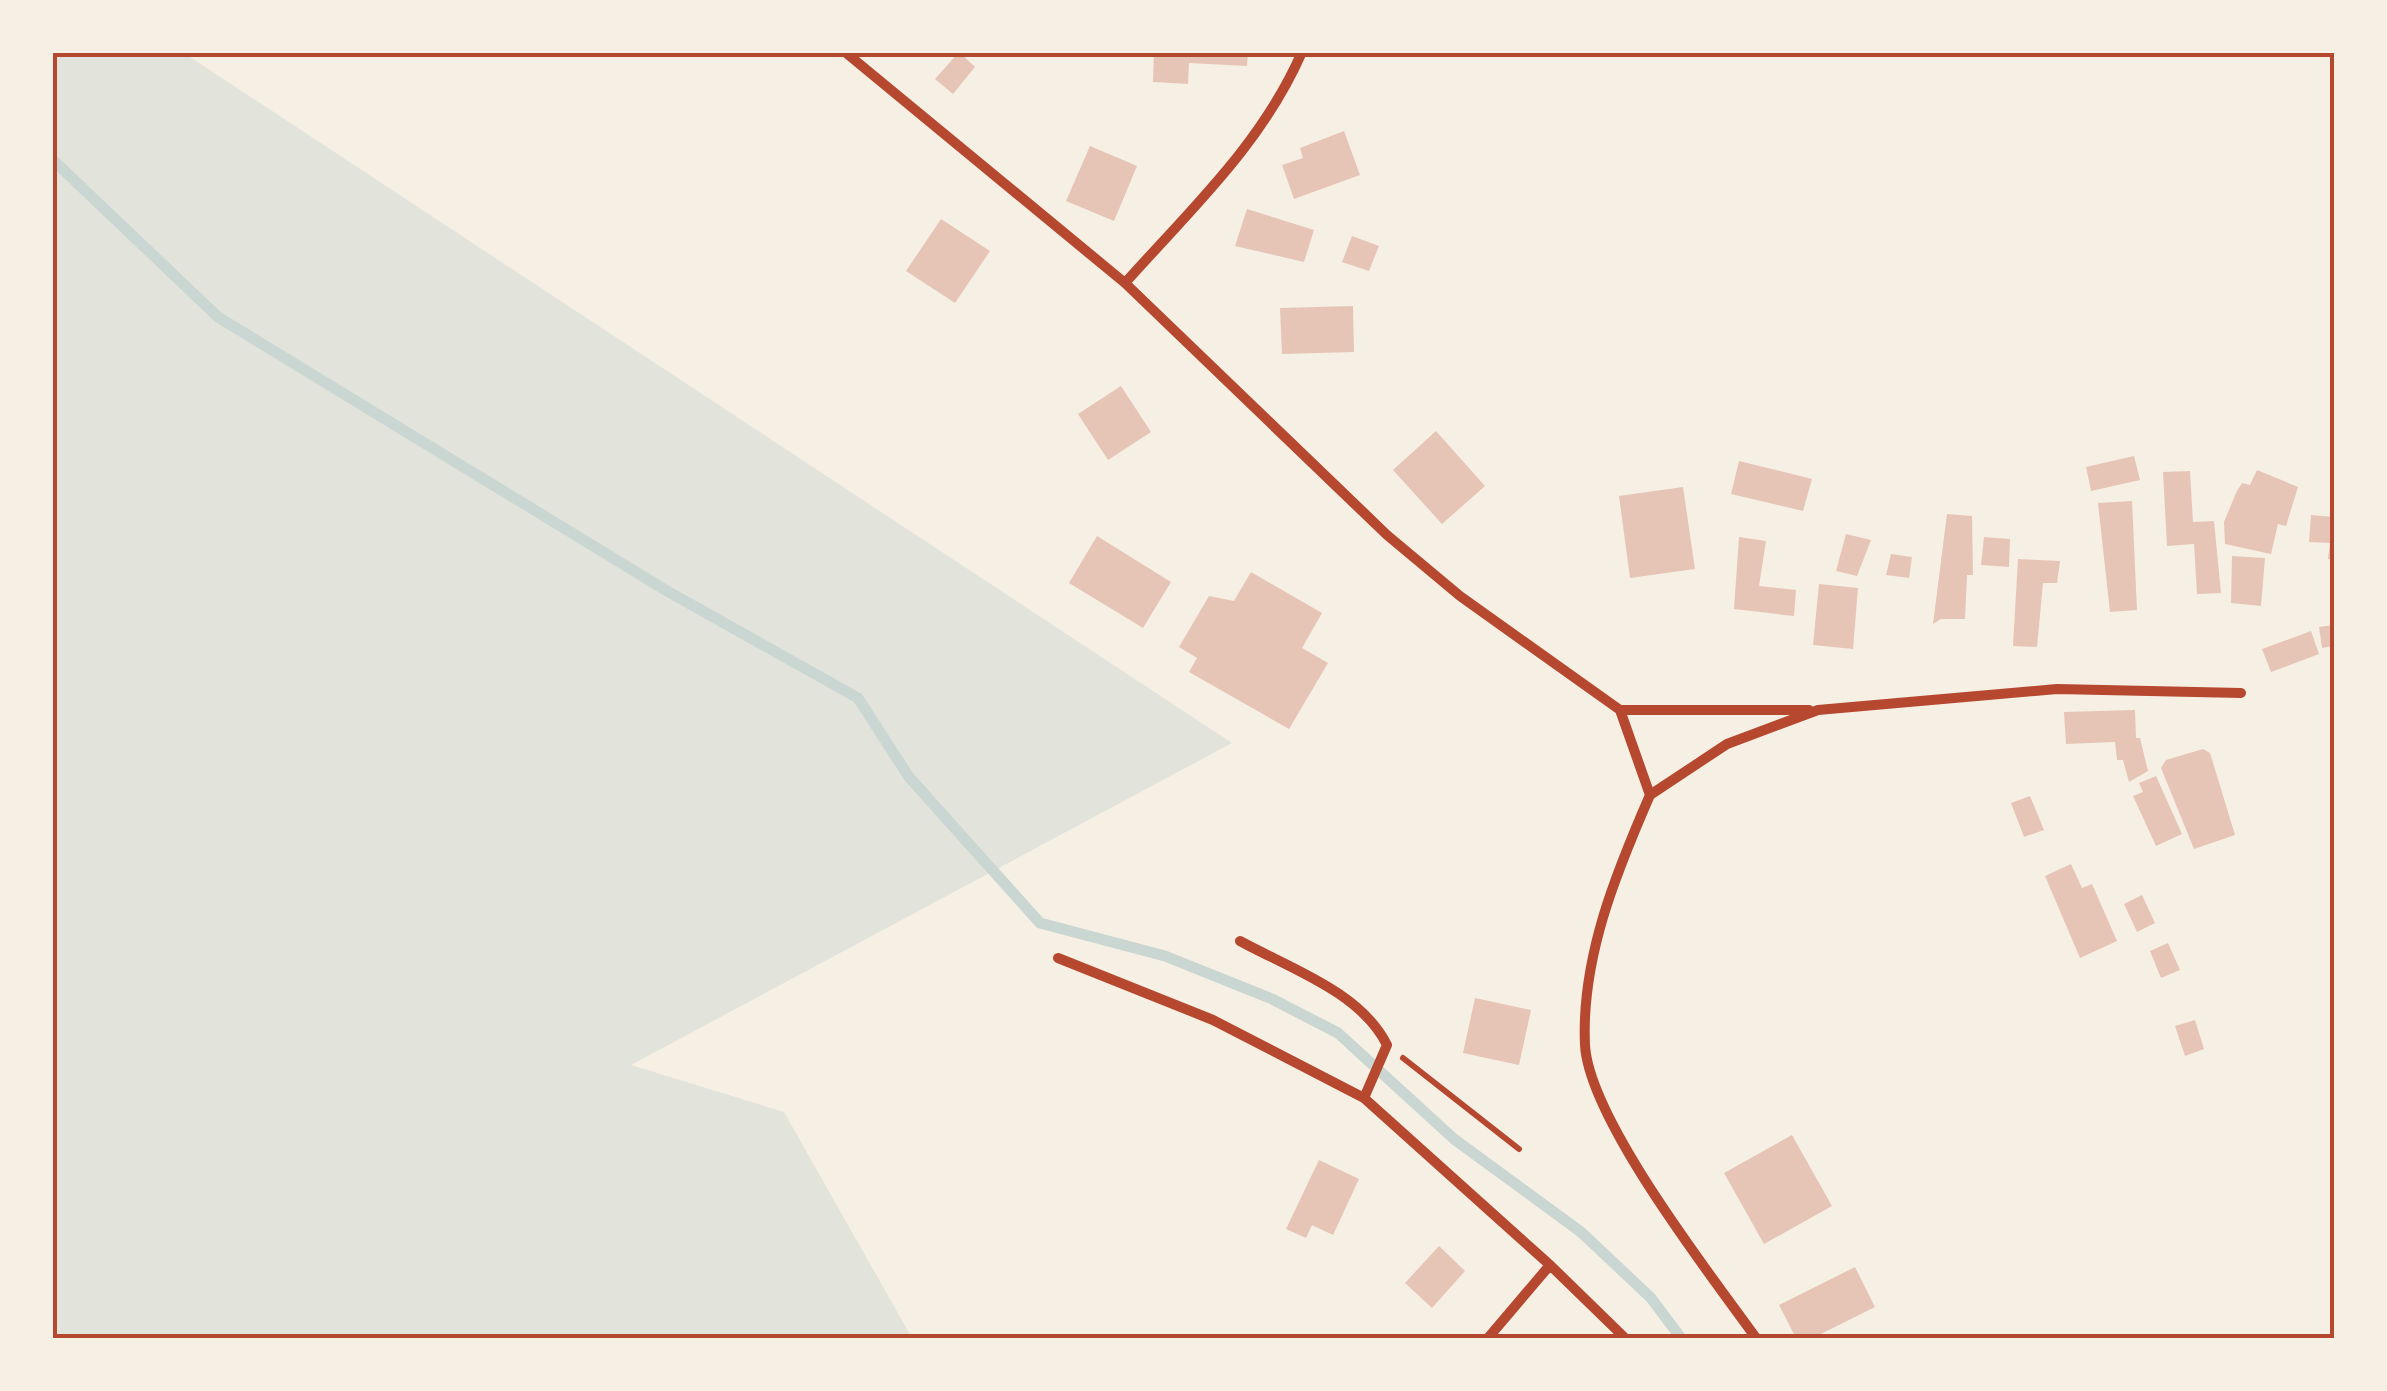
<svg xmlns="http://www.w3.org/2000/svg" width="2387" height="1391" font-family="Poppins,sans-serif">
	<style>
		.green { fill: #e2e4dc }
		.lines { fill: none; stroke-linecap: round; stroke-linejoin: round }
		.stream { stroke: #c9d6d2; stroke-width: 11 }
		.building { fill: #e6c5b7 }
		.path { stroke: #b5482f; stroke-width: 6 }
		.minor { stroke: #b5482f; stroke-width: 10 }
		.neatline { fill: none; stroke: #b5482f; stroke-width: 4 }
	</style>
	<rect width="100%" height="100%" fill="#f6efe4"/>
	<path class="green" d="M52,53H184L1232,743L631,1065L784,1112L912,1338H53Z"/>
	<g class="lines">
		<path class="stream" d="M52,159L218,317L667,591L858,698L909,777L1040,923L1165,956L1272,999L1338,1033L1454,1139L1581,1232L1651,1298L1681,1338"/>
	</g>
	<path class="building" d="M959,52L975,67L953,94L935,79Z
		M1154,52H1248L1247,66L1189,63L1188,84L1153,82Z
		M1344,131L1360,175L1294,199L1282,165L1303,158L1300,148Z
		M1090,146L1137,166L1114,221L1066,201Z
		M1247,209L1314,230L1304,262L1235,246Z
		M941,219L990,251L955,303L906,271Z
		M1352,236L1379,246L1369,271L1342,262Z
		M1353,306L1354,352L1282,354L1280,308Z
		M1121,386L1151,432L1108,460L1078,414Z
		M1436,431L1485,486L1442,524L1393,470Z
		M2134,456L2140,480L2091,491L2086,467Z
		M1739,461L1812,479L1803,511L1731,494Z
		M2257,470L2298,487L2286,526L2278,524L2271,554L2225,544L2224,522L2236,493L2242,483L2250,485Z
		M2190,471L2193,522L2214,521L2221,593L2197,594L2194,544L2167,546L2163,472Z
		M1683,487L1695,569L1630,578L1619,496Z
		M2132,501L2137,610L2110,612L2098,503Z
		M1947,514L1972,516L1973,575H1967L1965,619H1941L1933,624Z
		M2311,515L2334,517V560L2328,559L2330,543L2309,542Z
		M1846,534L1871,540L1857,576L1836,571Z
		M1097,536L1171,582L1143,628L1069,583Z
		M1739,537L1766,541L1759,586L1796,590L1794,616L1734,609Z
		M1984,537L2010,539L2009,567L1981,565Z
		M1891,554L1912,557L1909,578L1886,575Z
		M2232,556L2265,558L2261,606L2231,603Z
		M2018,559L2060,561L2057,583H2043L2037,647L2013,646Z
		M1251,572L1322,613L1302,648L1328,663L1289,729L1189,672L1197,658L1179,647L1209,596L1234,601Z
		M1819,584L1858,588L1853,649L1813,645Z
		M2334,625V646L2322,648L2319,627Z
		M2311,631L2319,654L2271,672L2262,649Z
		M2135,710L2136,738H2140L2148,771L2129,782L2123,760H2117L2115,742L2066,744L2064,712Z
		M2203,749L2210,753L2235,835L2194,849L2161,768L2166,760Z
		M2156,776L2182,834L2156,846L2133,796L2143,792L2139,783Z
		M2030,796L2044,830L2024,837L2011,803Z
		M2071,864L2082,888L2092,884L2117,941L2080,958L2045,876Z
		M2142,895L2155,923L2137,932L2124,904Z
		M2168,943L2180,970L2161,978L2150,951Z
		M1475,998L1531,1010L1519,1065L1463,1053Z
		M2195,1020L2204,1049L2185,1056L2175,1026Z
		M1792,1135L1832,1206L1764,1244L1724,1173Z
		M1319,1160L1359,1179L1333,1235L1312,1225L1306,1238L1286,1229Z
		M1439,1246L1465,1271L1432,1308L1405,1283Z
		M1855,1267L1875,1307L1813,1338H1796L1779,1305Z"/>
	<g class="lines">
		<path class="path" d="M1403,1058L1519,1149"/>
		<path class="minor" d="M845,52L1125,283L1387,535L1460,596L1620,710L1650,795C1616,873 1581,958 1585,1045C1589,1119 1710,1274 1756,1338
			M1125,283C1190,210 1262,144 1302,52
			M1620,710H1809
			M1650,795L1727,744L1818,710L2057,689L2241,693
			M1240,941C1289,968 1361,992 1387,1045L1364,1098
			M1058,958L1213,1020L1364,1098L1550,1265L1625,1338
			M1488,1338L1550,1265"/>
	</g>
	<rect width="2387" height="1391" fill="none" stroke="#f6efe4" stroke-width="110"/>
	<rect x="55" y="55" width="2277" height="1281" class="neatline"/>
</svg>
